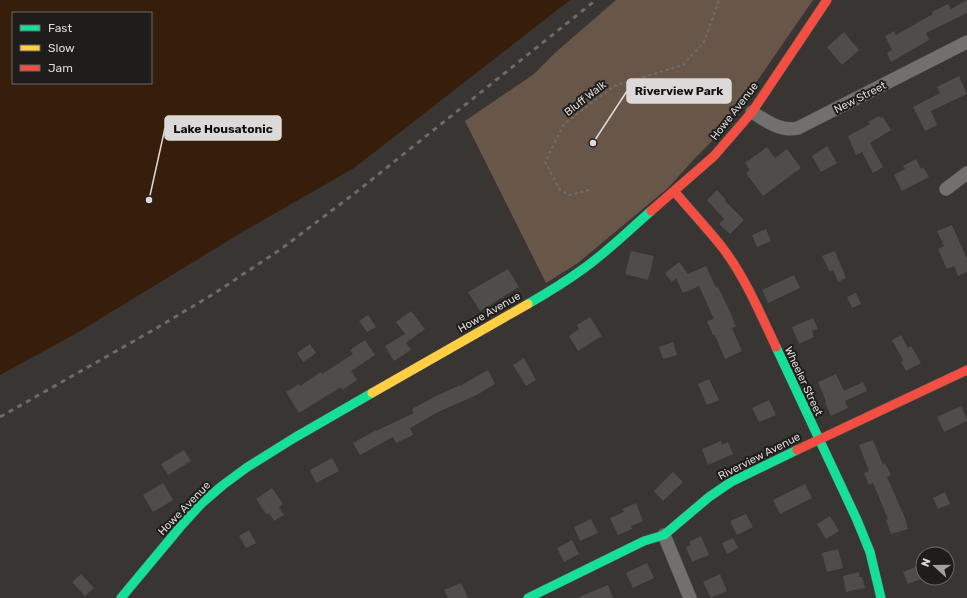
<svg xmlns="http://www.w3.org/2000/svg" width="967" height="598" font-family="Rubik,sans-serif">
	<style>
		.green { fill: #685649 }
		.water { fill: #371e0a; fill-rule: evenodd }
		.building { fill: #4f4d4b }
		.lines { fill: none; stroke-linecap: round; stroke-linejoin: round }
		.street-casing { stroke: #555251; stroke-width: 14 }
		.fast-casing { stroke: #555251; stroke-width: 10 }
		.slow-casing { stroke: #555251; stroke-width: 10 }
		.jam-casing { stroke: #555251; stroke-width: 10 }
		.path { stroke: #6f6c6b; stroke-width: 2; stroke-dasharray: 3 3; stroke-linecap: butt }
		.street { stroke: #72706f; stroke-width: 13 }
		.fast { stroke: #16e098; stroke-width: 9 }
		.slow { stroke: #ffcf43; stroke-width: 9 }
		.jam { stroke: #f24e42; stroke-width: 9 }
		.rail { stroke: #6c6b69; stroke-width: 3; stroke-dasharray: 5 5; stroke-linecap: butt }
		.labels { text-anchor: middle; stroke-width: 4; stroke-linejoin: round; paint-order: stroke }
		.street-label { font-size: 11px; fill: #dcd9d8; stroke: #1f1d1c }
		.leader { fill: none; stroke: #dcd9d8; stroke-width: 1.5 }
		.callout-dot { fill: #dcd9d8; stroke: #1f1d1c; stroke-width: 1.5 }
		.callout { fill: #dcd9d8; stroke: #dcd9d8; stroke-width: 1.5 }
		.callout-label { font-size: 12px; text-anchor: middle; font-weight: bold; fill: #111 }
	</style>
	<rect width="100%" height="100%" fill="#383533"/>
	<path class="green" d="M616,0H813L724,129L696,157L668,188L578,263L546,283L465,121L534,74L556,52Z"/>
	<path class="water" d="M0,0H570L354,168L244,231L77,333L0,375ZM13,13H151V83H13Z"/>
	<path class="building" d="M967,0V13L926,33L929,40L891,62L887,53L892,50L885,36L894,31L896,35L933,14L932,12L948,4L951,9Z
		M844,32L859,50L842,65L827,47Z
		M959,76L967,94L931,111L937,125L925,131L913,107L940,93L937,87Z
		M879,116L881,118L883,117L891,130L870,143L883,167L873,173L862,152L856,155L848,136L870,124L868,122Z
		M827,146L837,163L821,172L812,156Z
		M767,147L775,158L787,149L801,168L763,196L746,173L750,170L745,163Z
		M916,159L921,169L923,167L929,177L902,191L894,175L905,169L903,166Z
		M717,190L726,200L725,201L744,220L730,234L719,224L724,219L707,200Z
		M952,225L967,259V272L958,276L954,266L947,269L938,249L944,246L937,231Z
		M766,229L771,241L757,247L752,235Z
		M631,251L654,256L648,280L625,274Z
		M835,251L846,278L838,282L833,270L830,272L822,256Z
		M679,262L688,274L706,266L716,288L718,287L730,312L736,327L732,328L742,351L725,359L715,335H713L707,321L714,319L699,286L683,293L676,278L672,282L665,273Z
		M508,269L519,287L480,311L468,292Z
		M794,275L800,288L768,303L762,290Z
		M856,293L861,304L852,308L847,297Z
		M411,311L425,329L406,343L411,350L394,361L385,346L405,334L396,322Z
		M368,315L376,327L367,332L359,321Z
		M590,317L602,336L578,351L569,336L579,329L577,325Z
		M813,318L818,329L812,331L814,337L799,344L792,327Z
		M901,335L908,348L911,346L921,363L906,371L901,362L903,360L892,340Z
		M365,340L375,355L351,371L357,380L342,390L341,387L299,413L286,392L299,384L300,386L321,372L322,374L353,354L350,350Z
		M673,342L677,355L663,359L659,347Z
		M310,344L316,353L303,362L297,353Z
		M524,358L536,380L526,386L513,365Z
		M488,370L495,384L475,396L440,411L410,428L413,435L396,443L393,437L360,455L353,443L376,430V431L414,413L412,409L434,397L460,385V386Z
		M836,374L844,391L863,382L867,391L845,401L848,408L831,416L825,402L826,401L818,382Z
		M709,379L719,400L707,405L698,384Z
		M769,400L776,415L759,422L752,408Z
		M961,406L967,419V421L944,432L937,417Z
		M873,440L883,465L885,463L891,475L887,477L905,518L908,529L891,534L886,520L888,519L873,483L869,485L864,473L869,471L859,445Z
		M721,441L722,445L728,442L733,454L708,465L702,449Z
		M184,450L191,461L168,475L161,464Z
		M332,458L339,471L316,483L310,470Z
		M673,472L683,482L663,501L654,491Z
		M163,483L173,500L153,512L143,495Z
		M805,484L812,498L780,514L773,500Z
		M272,488L283,504L279,507L284,515L274,521L269,513L267,515L256,499Z
		M945,492L950,504L938,509L933,498Z
		M636,503L643,521L631,526L632,529L618,535L610,518L624,512L622,509Z
		M746,514L753,527L737,535L730,521Z
		M830,516L839,531L826,539L817,524Z
		M591,519L598,533L580,541L574,527Z
		M249,530L256,543L246,548L239,536Z
		M701,536L709,555L692,562L686,547L691,545L689,542Z
		M733,538L738,548L727,554L722,543Z
		M572,540L579,554L564,562L557,548Z
		M838,549L843,568L827,572L822,553Z
		M647,563L654,578L633,588L626,573Z
		M923,564V578L908,584L903,572Z
		M859,572V577H862L865,588L846,592L843,576Z
		M81,574L94,588L85,596L72,582Z
		M720,574L727,591L711,598L703,582Z
		M461,583L468,598H448L444,590Z
		M608,585L613,598H577Z"/>
	<g class="lines">
		<defs>
			<path id="street" d="M752,112C766,121 781,132 798,128L967,42
				M946,189L967,173
				M664,535L690,598"/>
			<path id="fast" d="M528,304C547,293 565,282 583,269C607,252 628,231 651,211
				M776,347L857,520L870,552L881,598
				M121,598L181,526L202,503L223,485L246,468L294,438L372,393
				M528,598L644,541L664,535L709,497L731,482L797,450"/>
			<path id="slow" d="M372,393L528,304"/>
			<path id="jam" d="M674,191C690,210 707,228 722,247C745,277 760,313 776,347
				M651,211L714,156L752,112L827,0
				M797,450L967,370"/>
		</defs>
		<use href="#street" class="street-casing"/>
		<use href="#fast" class="fast-casing"/>
		<use href="#slow" class="slow-casing"/>
		<use href="#jam" class="jam-casing"/>
		<path class="path" d="M589,190L569,195L560,190L545,162L564,124L614,86L683,65L704,42L719,0"/>
		<use href="#street" class="street"/>
		<use href="#fast" class="fast"/>
		<use href="#slow" class="slow"/>
		<use href="#jam" class="jam"/>
		<path class="rail" d="M0,417L155,329L215,293L281,249L355,193L596,0"/>
	</g>
	<g class="labels">
		<g class="street-label">
			<text transform="translate(860 97) rotate(-27)" y="4">New Street</text>
			<text transform="translate(585 98) rotate(-38)" y="4">Bluff Walk</text>
			<text transform="translate(734 111) rotate(-52)" y="4">Howe Avenue</text>
			<text transform="translate(489 312) rotate(-30)" y="4">Howe Avenue</text>
			<text transform="translate(804 381) rotate(65)" y="4">Wheeler Street</text>
			<text transform="translate(759 456) rotate(-27)" y="4">Riverview Avenue</text>
			<text transform="translate(184 508) rotate(-46)" y="4">Howe Avenue</text>
		</g>
	</g>
	<path class="leader" d="M593 143L627 91M149 200L165 128"/>
	<g class="callout-dot">
		<circle cx="593" cy="143" r="4"/>
		<circle cx="149" cy="200" r="4"/>
	</g>
	<g class="callout">
		<rect x="627" y="79" width="104" height="24" rx="4"/>
		<rect x="165" y="116" width="116" height="24" rx="4"/>
	</g>
	<g class="callout-label">
		<text x="679" y="95">Riverview Park</text>
		<text x="223" y="133">Lake Housatonic</text>
	</g>
	<rect x="12" y="12" width="140" height="72" fill="#1f1d1c" stroke="#6b6867"/>
	<rect x="20" y="25" width="20" height="6" fill="#16e098" stroke="#6b6867"/>
	<text x="48" y="32" font-size="12" fill="#dcd9d8">Fast</text>
	<rect x="20" y="45" width="20" height="6" fill="#ffcf43" stroke="#6b6867"/>
	<text x="48" y="52" font-size="12" fill="#dcd9d8">Slow</text>
	<rect x="20" y="65" width="20" height="6" fill="#f24e42" stroke="#6b6867"/>
	<text x="48" y="72" font-size="12" fill="#dcd9d8">Jam</text>
	<g transform="translate(935 566) rotate(291)"><circle r="19" fill="#1f1d1c" stroke="#6b6867"/>
	<path d="M0-3L7 15L0 10L-7 15Z" fill="#a3a09e"/>
	<text y="-6" font-size="11" font-weight="bold" text-anchor="middle" fill="#dcd9d8">N</text>
	</g>
</svg>
